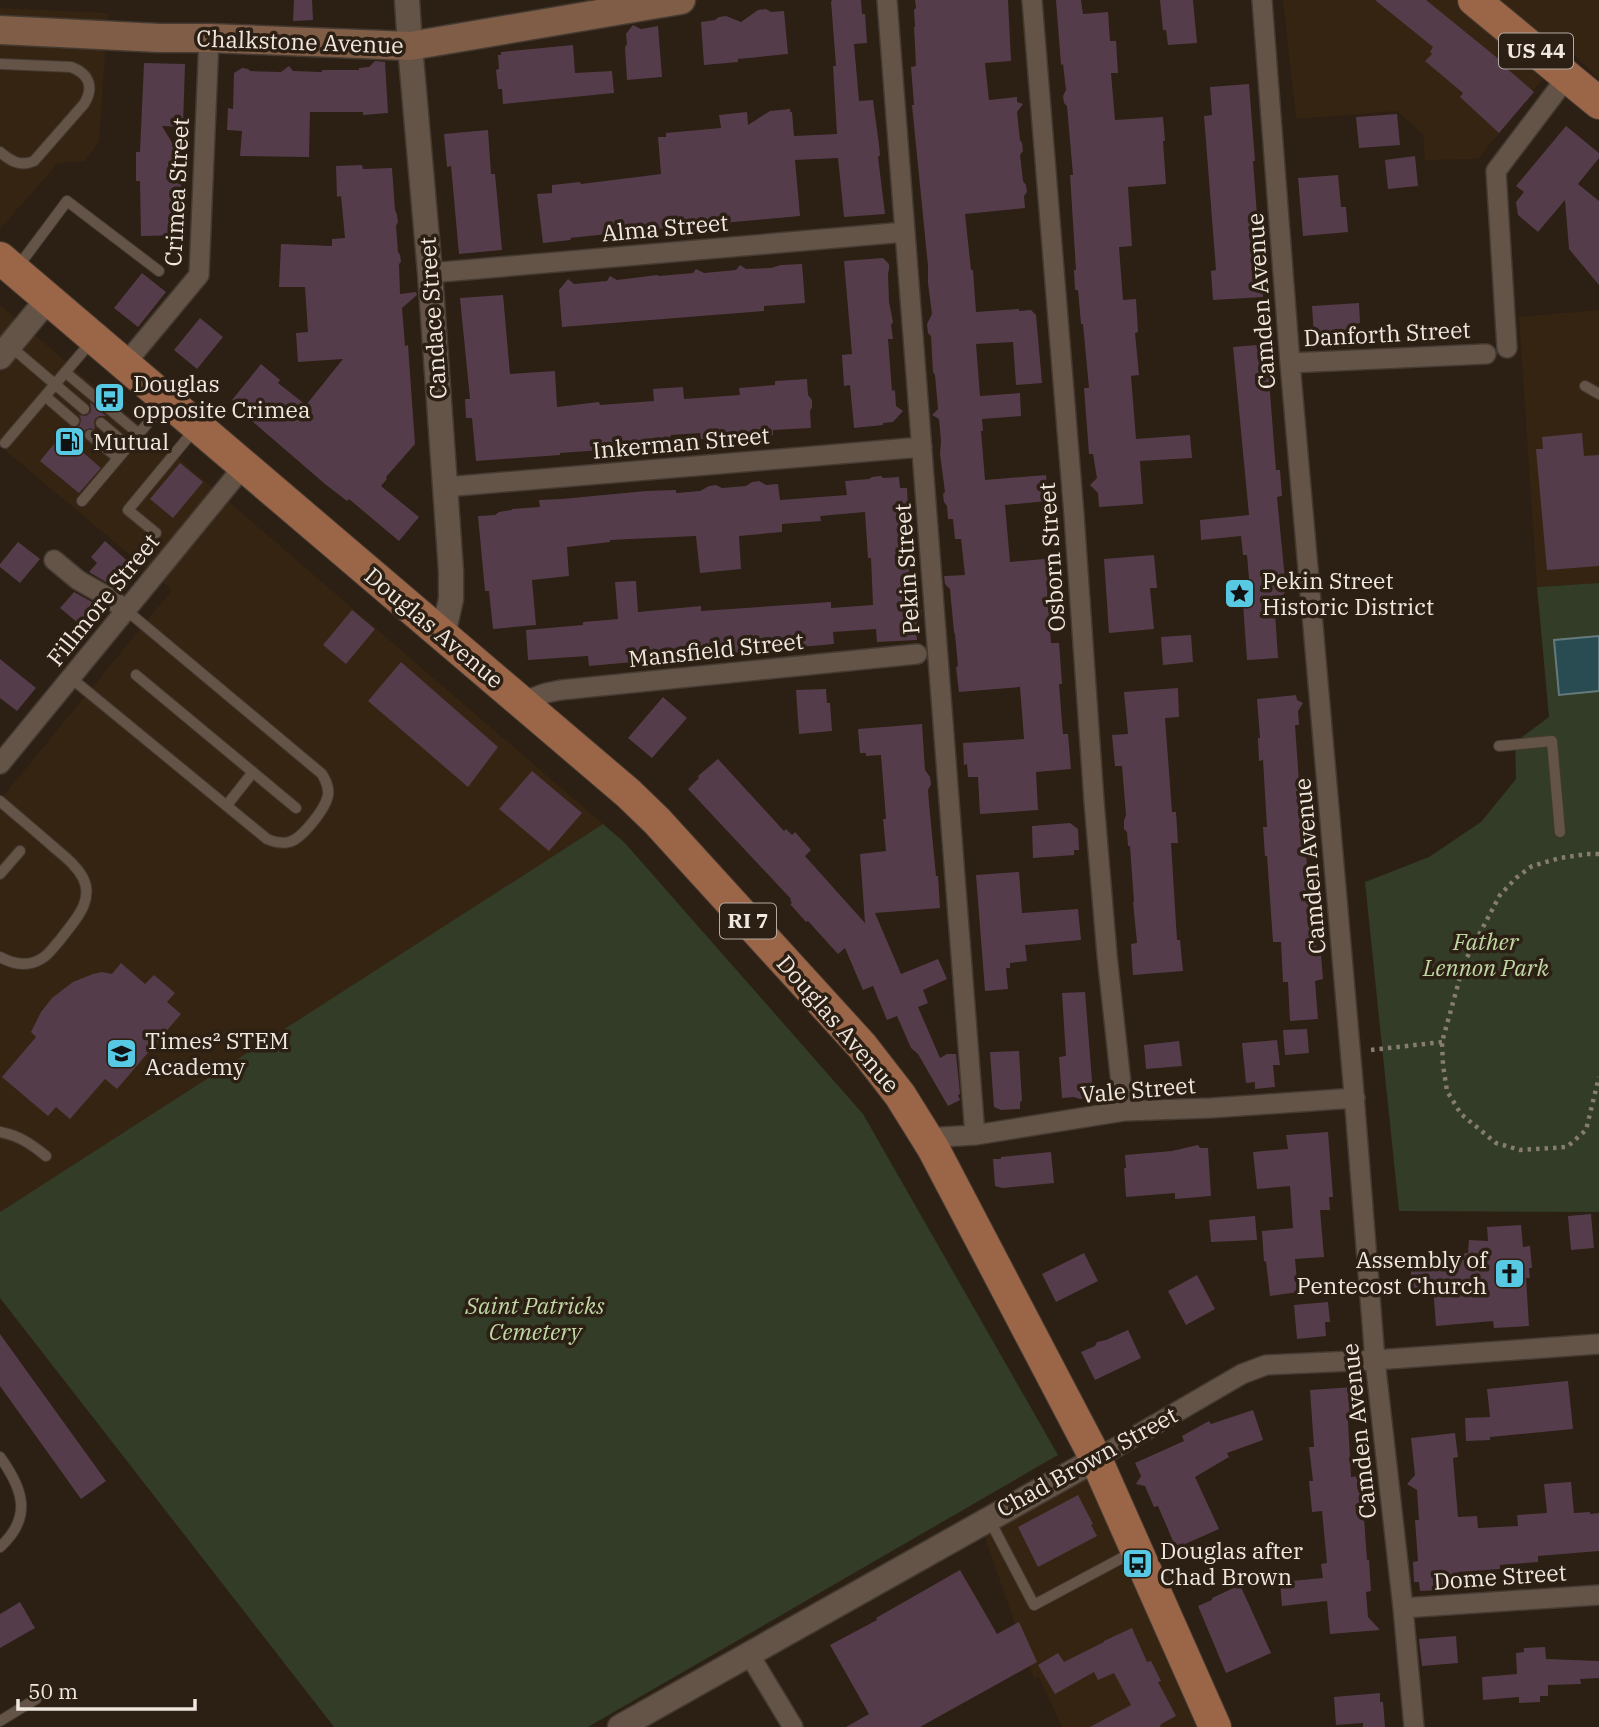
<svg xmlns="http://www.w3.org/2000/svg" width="1599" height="1727" font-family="'IBM Plex Serif',serif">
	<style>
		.built { fill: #362413 }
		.green { fill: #323c26 }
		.water { fill: #294b52; stroke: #657a7c; stroke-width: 2 }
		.building { fill: #553c4b }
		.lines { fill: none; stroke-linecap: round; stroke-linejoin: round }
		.service-casing { stroke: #443a32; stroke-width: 12 }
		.minor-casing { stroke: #443a32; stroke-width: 22 }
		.tertiary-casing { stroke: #443a32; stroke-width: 27 }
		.secondary-casing { stroke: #443a32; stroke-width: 31 }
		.primary-casing { stroke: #443a32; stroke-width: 34 }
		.path { stroke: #877c72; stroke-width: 4.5; stroke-dasharray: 3.5 5; stroke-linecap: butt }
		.service { stroke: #635447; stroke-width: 10 }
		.minor { stroke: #635447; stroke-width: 19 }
		.tertiary { stroke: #635447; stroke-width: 24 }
		.secondary { stroke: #7f5d47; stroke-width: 28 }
		.primary { stroke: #9b6548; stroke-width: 32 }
		.labels { text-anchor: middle; stroke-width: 7; stroke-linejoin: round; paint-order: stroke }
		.shield { fill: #2c1f13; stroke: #b5aba2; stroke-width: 2 }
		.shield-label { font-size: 21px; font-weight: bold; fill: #f0e7df }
		.street-label { font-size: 23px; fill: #f0e7df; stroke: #2c1f13 }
		.poi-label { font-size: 23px; fill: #f0e7df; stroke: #2c1f13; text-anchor: start }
		.park-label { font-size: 23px; font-style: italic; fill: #bfd7a5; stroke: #2c1f13 }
	</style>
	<rect width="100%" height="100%" fill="#2c1f13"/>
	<path class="built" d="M1283,0H1599V80L1568,48L1478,159L1425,160L1423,134L1397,111L1296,119Z
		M0,8L108,13L99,141L85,161L58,163L0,229Z
		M0,305L603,824L0,1212V800L172,590L0,446Z
		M1599,310V583L1537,587L1519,317Z
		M1095,1452L1212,1727H1062L1039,1677L1034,1679L979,1520Z"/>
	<path class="green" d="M1599,583V1212L1399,1211L1365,882L1429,857L1481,822L1516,779L1515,742L1549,717L1537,587Z
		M603,824L624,842L863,1114L1058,1455L588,1727H334L0,1298V1212Z"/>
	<path class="water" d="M1599,636V691L1559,695L1554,640Z"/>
	<path class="building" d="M294,0H312L313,20L293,21Z
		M833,0H861L862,14H865L867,43L854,44L859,101L873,100L879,145L880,155L878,157L885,214L844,217L838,158L795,160L800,216L635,231L570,238L571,240L543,243L537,194L552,193V185L580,182L581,184L661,174L658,137H666V133L721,128L719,115L747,112L748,125L770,111L790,109V112H792L794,136L837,134L833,66H836L831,1Z
		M915,0H1008L1011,61L985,63L989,100L1017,97V102L1023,104L1017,112L1020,140L1022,143L1023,151L1020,155L1023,181L1026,185L1027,192L1024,196L1025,208L965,214L971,270H973L976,312L1019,309V311L1031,310L1036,315L1042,383L1016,385L1013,342L976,344L980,396L1020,393L1021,416L982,419L983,431H981L985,480L1046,475L1048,501L1005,505L1010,562L1055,558L1056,572L1053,575L1054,588H1047L1051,643H1059L1062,684H1059L1063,734H1068L1071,769L1036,772L1038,810L980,814L978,777H968L967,764L964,765L963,743L1024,739L1020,687L959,692L956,667L958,666L955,634L954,632L950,589L945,584L944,576L965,575L961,539H955L953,519H948L947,506L944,502L943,494L945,492L940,454L941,441L939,419L932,415L938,409L935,375L933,372L931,336L928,333L927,324L932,314L928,283V266L912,105H914L911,67L916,66L914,27H915L914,10L916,8Z
		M1056,0H1081L1083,14L1108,12L1110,41H1116L1118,73H1111L1115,120L1163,117L1165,141H1163L1166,184L1128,187L1132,246L1119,247L1123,300L1136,299L1138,332L1135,333L1139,375L1131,376L1136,439L1190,435L1192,458L1140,461L1143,504L1099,507L1098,493L1090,485L1097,478L1093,454H1089L1084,388H1089L1083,324H1081L1078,290H1075L1074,270H1076L1070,175H1073L1067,106L1064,103L1063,96L1066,90L1063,64L1061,65Z
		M1160,0H1193L1197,43L1168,45L1166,30H1163Z
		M1375,0H1426L1506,65L1504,66L1534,92L1499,133L1460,97L1463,93L1425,61L1432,54L1430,52L1433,47Z
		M766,9L771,12L784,11L788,54L738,59V62L704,65L701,22L715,20L719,17L726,16L741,22L758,10Z
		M633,25L641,29L658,26L662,77L627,80L625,47L627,44L626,34Z
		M573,45L575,73L612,71L614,93L503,104L502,89H498L496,70L499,69L498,55H501V52Z
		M375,61L385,62L388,113L363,115V112H310L309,157L240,156L242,131L227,130L228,108L233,109L234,73L242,68L248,69L250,71L281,72L289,66L293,71L322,72V70H359V68L369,67Z
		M144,63L185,64L183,127L162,126L180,156V164L184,167V181H181L183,235L141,236L140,181H136V152H140Z
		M1249,84L1255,161H1253L1263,297L1213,300L1211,271L1216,270L1204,116L1212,115L1210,87Z
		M1397,114L1400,145L1359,148L1356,117Z
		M1566,126L1599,153V158L1578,184L1599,201V285L1569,249L1565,200L1538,232L1518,215L1516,202L1524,192L1516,186Z
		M488,130L491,174H495L502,250L459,254L451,166L447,167L444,134Z
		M1415,156L1418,186L1388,189L1385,160Z
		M362,165L363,169L392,168L395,210L397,215L398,222L396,226L398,252L400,255L401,262L399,264L400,294L416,292L417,295L402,308L405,346L408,345L415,444L386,477L387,479L381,486L419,517L399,541L349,499L347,501L325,484L245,415L248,412L232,400L261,364L280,380L278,383L306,405L343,359L298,362L296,333L308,332L305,287H279L281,244L332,246V239L345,238L341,196L337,197L336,166Z
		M1338,175L1341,207H1346L1348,232L1303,236L1298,178Z
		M883,258L889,264V270L888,273L889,302L893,322L891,325L893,339H888L892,391L895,390L896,406L903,411L893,422L883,423V425L854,428L850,385L844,386L842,355L852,354L844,261Z
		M802,264L805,303L764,306V311L562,327L559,290L568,279L574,284L607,281L610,276L617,280L657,275L659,276L693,273L696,269L704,273L736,270L740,265L746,269L771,268L781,265Z
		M142,273L166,292L138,327L114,308Z
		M503,295L510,374L555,371L557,407L599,402L600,405L654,401L653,389L683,387L684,399L740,395L739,388L775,385V381L807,379L808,395L812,400V407L810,411L811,428L773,430V435L743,437L701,439L700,433L671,435L670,438L645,439L646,445L603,448V450L560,453V455L476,461L472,418H466L465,399H470L460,298Z
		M1359,303L1360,323L1356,324V333L1314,336L1312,306Z
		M200,318L223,337L197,369L174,350Z
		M1269,344L1272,380H1269L1276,470H1280L1282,496L1277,497L1282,549L1285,579L1291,585L1283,595L1274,596L1278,658L1247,660L1243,604L1251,603L1247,555H1243L1241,536L1201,540L1200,520L1249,515L1233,347Z
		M90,402L106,416H99L95,419L94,422L95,430L91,428L85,430L83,434L85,441L79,449L101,468L79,493L40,461L69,426L76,428L80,425L81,419L79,415L86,416L90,413L91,410Z
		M1582,433L1584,456L1599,455V566L1547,570L1536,449H1543L1542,437Z
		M180,463L203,482L173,518L150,499Z
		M881,476L883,478L899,477L900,488H907L908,506H903L909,538L907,540L912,611L922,610V616L916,624L917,640L877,642L876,629L833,632L834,644L589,666L588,656L528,660L526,630L583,625V622L618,619L615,582L636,581L638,612L701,606V611L831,602V608L873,605L871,558H868L865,512L820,516L821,521L782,524V532L739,536L741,569L700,573L696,536L610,540V542L567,547L569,576L532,580L536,625L493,629L489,591H485L478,516L495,515L499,512L512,510V509L540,507L539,500L562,499L646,491L676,490V493L700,491L709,486L716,485L722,488L746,486L752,482L759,481L766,485L778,484L780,500L847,495L845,481L869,479L872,477Z
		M105,541L133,566L127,572L129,574L116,588L89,572L97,563L91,557Z
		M18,542L40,559L20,583L0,567V564Z
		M1154,555L1157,588H1150L1154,629L1109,633L1104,559Z
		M74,592L101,607L84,628L60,608Z
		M352,610L375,629L346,664L323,645Z
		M1191,635L1193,662L1163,665L1161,637Z
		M0,659L36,688L17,711L0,698Z
		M401,662L498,747L468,787L368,701Z
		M1178,688L1179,717L1165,718L1172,812H1176L1178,843H1171L1177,940H1180L1183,971L1133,975L1131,944L1137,943L1133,902H1134L1130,846H1128L1127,832L1124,829V821L1126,815L1122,766H1115L1112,735L1128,734L1124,692Z
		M826,689L827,703H830L832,731L799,734L796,690Z
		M1296,695L1297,700L1303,703L1298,711L1299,725H1295L1302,825L1309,824L1310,853H1306L1311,917L1314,915L1317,954H1321L1323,979L1315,981L1318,1019L1290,1021L1288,982H1283L1281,942H1273L1267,856H1265L1263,827H1267L1263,760L1259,761L1258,738H1260L1257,699Z
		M663,697L687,718L652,758L628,738Z
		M922,724L925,770L930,777L931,784L928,790L929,803L936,876H938L940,908L875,913L901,974L938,959L947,979L923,990L928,1003L918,1007L940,1058L947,1054H956L960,1094L958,1095L960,1100L948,1106L918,1054L911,1048L897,1016L887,1020L873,986L863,990L845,948L838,954L808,921L806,922L790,904L792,903L790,900L791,899L688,789L699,778L698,776L718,759L784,831L786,829L792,835L795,832L811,850L805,856L865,923L860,854L886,851L883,819H886L881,755L866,756V753H860L858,729Z
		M532,771L582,813L549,851L499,809Z
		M1070,823L1078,829L1079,850H1074V855L1033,858L1032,826Z
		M1019,872L1022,913L1078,909L1081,940L1025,945L1027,961L1010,963V968H1006L1008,989L985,991L976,875Z
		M121,963L145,984L154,975L175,993L167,1002L181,1014L117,1089L105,1079L70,1119L56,1107L48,1116L2,1077L36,1037L31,1032L41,1012L52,998L73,982L93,974L102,972L112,974Z
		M1085,992L1093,1093L1087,1098L1080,1099L1074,1097L1062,1098L1059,1057L1066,1056L1062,993Z
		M1307,1029L1309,1053L1285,1055L1283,1030Z
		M1277,1040L1280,1065H1273L1275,1087L1255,1089V1082L1246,1083L1242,1043Z
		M1179,1041L1182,1066L1146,1069L1144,1045Z
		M1019,1051L1022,1101L1020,1102V1109L1001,1110L994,1107L990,1052Z
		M1328,1132L1333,1197H1329L1330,1210H1320L1324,1257L1295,1259L1298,1292L1270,1296L1266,1261L1264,1262L1262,1231L1293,1228L1290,1186L1257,1189L1253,1152L1288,1149L1286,1135Z
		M1198,1145L1200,1148H1208L1211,1196L1175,1199V1193L1126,1197L1124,1168H1126L1125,1155L1172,1151Z
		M1051,1152L1054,1183L1003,1188L995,1186L993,1159H1001V1157Z
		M1591,1214L1594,1248L1571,1250L1568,1216Z
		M1255,1216L1257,1240L1211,1242L1209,1220Z
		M1521,1225L1523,1247L1530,1246L1532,1268H1529L1530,1278H1526L1529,1326L1494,1328L1493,1321L1436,1326L1433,1286L1412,1288L1410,1258L1468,1253L1469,1240L1488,1241L1487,1227Z
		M1084,1253L1098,1281L1056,1302L1042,1274Z
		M1197,1275L1215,1309L1186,1325L1168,1291Z
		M1328,1302L1330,1322H1325L1326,1336L1297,1339L1294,1305Z
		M1128,1330L1141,1358L1095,1380L1081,1352L1095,1346L1097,1342L1106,1340Z
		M0,1334L106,1481L81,1499L0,1386Z
		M1568,1381L1573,1429L1490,1437V1440L1466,1441L1465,1418L1490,1417L1487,1389Z
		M1354,1387L1355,1398L1358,1402L1360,1420L1348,1421L1351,1477L1361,1476L1367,1560H1369L1371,1591L1366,1592L1368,1617L1380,1630L1330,1634L1327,1601L1282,1606L1280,1582L1323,1578L1321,1564L1327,1563L1322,1511L1312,1512L1309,1481H1313L1309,1447H1314L1310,1390Z
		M1253,1410L1263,1440L1227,1453L1229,1457L1195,1477L1219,1529L1176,1548L1158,1506L1154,1507L1145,1486L1136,1484L1141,1476L1135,1463L1184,1441L1182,1436L1209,1421L1211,1424Z
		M1455,1433L1458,1457L1453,1458L1458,1517L1477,1516L1478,1528L1518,1526L1517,1515L1547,1513L1544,1484L1571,1482L1574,1513L1590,1512V1514L1599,1513V1551L1538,1556V1562L1500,1565V1569L1458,1572L1460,1589L1420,1591L1419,1582H1414L1413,1562L1418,1561L1415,1520H1419L1417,1490L1407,1484L1415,1475L1411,1438Z
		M1078,1495L1093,1524L1091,1525L1097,1536L1038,1567L1018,1527Z
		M960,1570L997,1634L1019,1622L1037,1662L920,1727H846L869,1714L830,1645L877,1620L876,1618Z
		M1240,1585L1271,1653L1226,1673L1198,1606L1212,1600V1598Z
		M20,1602L35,1628L0,1648V1614Z
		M1132,1628L1147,1662L1151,1661L1161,1681L1158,1682L1176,1716L1161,1724L1160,1727H1090L1131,1705L1114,1673L1098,1680L1094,1672L1055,1694L1038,1665L1058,1653L1064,1662L1104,1642V1641Z
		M1456,1636L1458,1663L1422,1666L1419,1639Z
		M1545,1647L1546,1659L1599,1661V1678L1580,1679L1581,1684L1548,1685V1696H1540V1702L1519,1703V1697L1483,1700L1482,1677L1517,1674L1516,1653L1524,1652V1648Z
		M1380,1693V1702H1383L1385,1727H1363V1723L1336,1725L1334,1697Z"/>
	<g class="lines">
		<defs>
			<path id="service" d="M0,152C11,161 20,167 34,161L84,104C94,88 90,74 71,67L1,64
				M17,268L67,201L159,271
				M10,346L84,409
				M65,372L139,434
				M1585,386L1599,394
				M45,396L74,421
				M101,423L128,446
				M90,435L118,458
				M5,443L91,342
				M82,501L164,404
				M156,533L128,510L195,429
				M136,675L296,808
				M71,678L267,839C274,842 281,844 289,842C302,839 326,808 328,795C329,787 326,781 322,774L126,610
				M1499,746L1552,741L1560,832
				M0,801C16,815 33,829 49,843C61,854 76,864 83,878C95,902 73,922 60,940C54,946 49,955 41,959C28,967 13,964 0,957
				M227,805L253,772
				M0,874L20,851
				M0,1132C20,1136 31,1144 46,1156
				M0,1457C23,1489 33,1517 0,1547
				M989,1519L1034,1605L1133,1552
				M0,1721L36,1699"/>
			<path id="minor" d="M887,0L975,1135
				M1032,0L1074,515L1094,801L1107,955L1124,1111
				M1262,0L1290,363L1353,1082L1375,1360L1403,1608L1414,1727
				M430,273L905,232
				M1507,348L1496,171L1567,77
				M1290,363L1486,354
				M125,364L199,275L209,38
				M445,487L922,447
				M54,560L78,580L108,597L126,610
				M521,702L546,693L561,690L917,654
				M0,764L244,466
				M926,1138L975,1135L1124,1111L1211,1108L1355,1098
				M1096,1459L1242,1374L1266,1365L1375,1360L1599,1344
				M1403,1608L1599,1595
				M749,1654L793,1727"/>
			<path id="tertiary" d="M407,0L410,46L430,273L451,571V599L443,635
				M0,357L48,299
				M620,1727L1096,1459"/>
			<path id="secondary" d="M0,30L159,38H209L410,46L681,0"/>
			<path id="primary" d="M1474,0L1599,103
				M0,258L628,793L657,821L862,1046L900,1095L933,1148L1096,1459L1215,1727"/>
		</defs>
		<use href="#service" class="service-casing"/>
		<use href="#minor" class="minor-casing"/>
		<use href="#tertiary" class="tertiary-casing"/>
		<use href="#secondary" class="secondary-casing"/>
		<use href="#primary" class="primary-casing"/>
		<path class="path" d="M1599,854H1587L1560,858L1532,866L1516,878L1500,895L1464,963L1442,1042L1443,1065L1447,1091L1461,1114L1496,1143L1520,1150L1567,1147L1586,1130L1599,1077
			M1371,1050L1442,1042"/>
		<use href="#service" class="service"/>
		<use href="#minor" class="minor"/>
		<use href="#tertiary" class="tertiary"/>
		<use href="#secondary" class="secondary"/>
		<use href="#primary" class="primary"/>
	</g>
	<defs>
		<symbol id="bus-square" viewBox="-11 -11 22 22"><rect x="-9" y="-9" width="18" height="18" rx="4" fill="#57c9e2" stroke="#2c1f13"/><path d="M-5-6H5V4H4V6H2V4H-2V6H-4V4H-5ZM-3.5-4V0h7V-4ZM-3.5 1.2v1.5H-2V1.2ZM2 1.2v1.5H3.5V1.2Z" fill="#111"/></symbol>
		<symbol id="fuel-square" viewBox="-11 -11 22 22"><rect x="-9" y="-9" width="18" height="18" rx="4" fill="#57c9e2" stroke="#2c1f13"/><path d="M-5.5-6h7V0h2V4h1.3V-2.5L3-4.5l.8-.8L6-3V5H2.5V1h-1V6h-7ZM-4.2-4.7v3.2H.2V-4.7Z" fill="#111"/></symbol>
		<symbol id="sight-square" viewBox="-11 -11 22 22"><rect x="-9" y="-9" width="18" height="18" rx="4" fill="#57c9e2" stroke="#2c1f13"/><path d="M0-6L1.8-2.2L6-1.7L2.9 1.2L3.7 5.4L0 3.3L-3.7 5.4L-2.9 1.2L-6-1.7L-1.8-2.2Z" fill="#111"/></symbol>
		<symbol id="school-square" viewBox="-11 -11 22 22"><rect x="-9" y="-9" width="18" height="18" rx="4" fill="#57c9e2" stroke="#2c1f13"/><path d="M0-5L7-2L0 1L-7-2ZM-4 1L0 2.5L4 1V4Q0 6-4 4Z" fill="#111"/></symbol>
		<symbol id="church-square" viewBox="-11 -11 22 22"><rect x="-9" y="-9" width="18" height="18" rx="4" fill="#57c9e2" stroke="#2c1f13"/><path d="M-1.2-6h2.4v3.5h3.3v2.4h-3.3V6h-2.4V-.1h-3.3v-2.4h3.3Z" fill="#111"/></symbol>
	</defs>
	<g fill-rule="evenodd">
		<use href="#bus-square" x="92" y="380" width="35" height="35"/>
		<use href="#fuel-square" x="52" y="424" width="35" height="35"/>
		<use href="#sight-square" x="1222" y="576" width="35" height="35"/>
		<use href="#school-square" x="104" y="1036" width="35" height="35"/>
		<use href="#church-square" x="1492" y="1256" width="35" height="35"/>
		<use href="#bus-square" x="1120" y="1546" width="35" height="35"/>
	</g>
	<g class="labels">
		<g class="shield">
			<rect x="1499" y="33.5" width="74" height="35" rx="5"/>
			<rect x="720" y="903.5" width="56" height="35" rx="5"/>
		</g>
		<g class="shield-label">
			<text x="1536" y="58">US 44</text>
			<text x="748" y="928">RI 7</text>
		</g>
		<g class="street-label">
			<text transform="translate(300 42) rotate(2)" y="8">Chalkstone Avenue</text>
			<text transform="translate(177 192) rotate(-87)" y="8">Crimea Street</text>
			<text transform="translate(665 228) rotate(-5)" y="8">Alma Street</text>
			<text transform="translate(1261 301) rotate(-94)" y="8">Camden Avenue</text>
			<text transform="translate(433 318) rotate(-94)" y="8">Candace Street</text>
			<text transform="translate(1387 334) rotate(-3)" y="8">Danforth Street</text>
			<text transform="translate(681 443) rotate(-5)" y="8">Inkerman Street</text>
			<text transform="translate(1052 557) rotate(-94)" y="8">Osborn Street</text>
			<text transform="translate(907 569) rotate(-94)" y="8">Pekin Street</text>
			<text transform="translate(103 600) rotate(-51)" y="8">Fillmore Street</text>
			<text transform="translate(434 628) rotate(40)" y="8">Douglas Avenue</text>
			<text transform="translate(716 650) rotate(-6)" y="8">Mansfield Street</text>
			<text transform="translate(1310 866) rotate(-95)" y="8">Camden Avenue</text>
			<text transform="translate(838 1024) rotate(49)" y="8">Douglas Avenue</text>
			<text transform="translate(1138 1090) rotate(-5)" y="8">Vale Street</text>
			<text transform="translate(1359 1431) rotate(-96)" y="8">Camden Avenue</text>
			<text transform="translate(1087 1462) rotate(-29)" y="8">Chad Brown Street</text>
			<text transform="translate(1500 1577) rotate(-4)" y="8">Dome Street</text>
		</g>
		<g class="poi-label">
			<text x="133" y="392">Douglas<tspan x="133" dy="26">opposite Crimea</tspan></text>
			<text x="93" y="450">Mutual</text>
			<text x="1262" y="589">Pekin Street<tspan x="1262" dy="26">Historic District</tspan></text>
			<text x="145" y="1049">Times² STEM<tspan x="145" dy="26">Academy</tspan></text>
			<text x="1487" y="1268" text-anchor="end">Assembly of<tspan x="1487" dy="26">Pentecost Church</tspan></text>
			<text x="1160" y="1559">Douglas after<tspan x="1160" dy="26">Chad Brown</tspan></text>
		</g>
		<g class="park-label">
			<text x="1486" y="950">Father<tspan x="1486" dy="26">Lennon Park</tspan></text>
			<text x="535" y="1314">Saint Patricks<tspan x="535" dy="26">Cemetery</tspan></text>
		</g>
	</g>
	<path d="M18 1699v10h177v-10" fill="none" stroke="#f0e7df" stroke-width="3.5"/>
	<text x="28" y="1699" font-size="21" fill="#f0e7df" stroke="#2c1f13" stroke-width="5" paint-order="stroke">50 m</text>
</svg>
